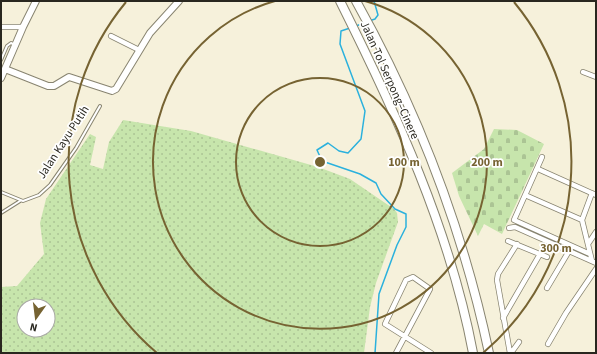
<svg xmlns="http://www.w3.org/2000/svg" width="597" height="354" font-family="'Source Sans 3',sans-serif">
	<style>
		.grass { fill: url(#grass-dots); fill-rule: evenodd }
		.cemetery { fill: url(#cemetery-stones) }
		.lines { fill: none; stroke-linecap: round; stroke-linejoin: round }
		.stream { stroke: #2bb1dd; stroke-width: 1.5 }
		.lane-casing { stroke: #888470; stroke-width: 4 }
		.street-casing { stroke: #888470; stroke-width: 6 }
		.secondary-casing { stroke: #888470; stroke-width: 8 }
		.highway-casing { stroke: #888470; stroke-width: 10 }
		.lane { stroke: #fff; stroke-width: 2 }
		.street { stroke: #fff; stroke-width: 4.5 }
		.secondary { stroke: #fff; stroke-width: 6 }
		.highway { stroke: #fff; stroke-width: 8 }
		.ring { fill: none; stroke: #766332; stroke-width: 2 }
		.labels { text-anchor: middle; stroke-width: 3.5; stroke-linejoin: round; paint-order: stroke }
		.street-label { font-size: 12px; fill: #29271f; stroke: #fff }
		.centre { fill: #766332; stroke: #fff; stroke-width: 2 }
		.ring-label { font-size: 12px; text-anchor: middle; font-weight: bold; fill: #766332; stroke: #fff; stroke-width: 3.5; stroke-linejoin: round; paint-order: stroke }
	</style>
	<defs>
		<pattern id="grass-dots" width="8" height="8" patternUnits="userSpaceOnUse"><rect width="8" height="8" fill="#c7e5ac"/><path d="M2 2h.1M6 6h.1" fill="none" stroke="#abc494" stroke-width="1.8" stroke-linecap="round"/></pattern>
		<pattern id="cemetery-stones" width="16" height="16" patternUnits="userSpaceOnUse"><rect width="16" height="16" fill="#c7e5ac"/><path d="M2 7V4a2 2 0 0 1 4 0v3zM10 15v-3a2 2 0 0 1 4 0v3z" fill="#abc494"/></pattern>
	</defs>
	<rect width="100%" height="100%" fill="#f6f1db"/>
	<path class="grass" d="M123,120L191,131L318,167L350,179L394,209L397,213L398,222L376,283L370,307L364,353H1V287L17,286L44,254L40,223L46,199L90,134L96,137L90,165L103,169L109,142ZM24,306H48V330H24Z"/>
	<path class="cemetery" d="M494,129L517,130L544,144L502,234L484,224L478,236L459,196L452,173L484,149Z"/>
	<g class="lines">
		<path class="stream" d="M369,21L375,19L378,15L374,1
			M356,26L364,23
			M350,28L341,31L340,44L365,111L361,139L348,153L339,151L328,143L317,150L322,161L360,174L376,183L381,194L395,209L406,214V227L397,245L379,294L375,353"/>
		<defs>
			<path id="lane" d="M1,60L7,46L11,43L13,44
				M1,192L23,201L39,195L50,185L76,148L100,106
				M1,213L20,201"/>
			<path id="street" d="M1,27H23
				M111,36L139,50
				M583,72L596,77
				M542,157L514,220L590,254
				M538,169L596,195
				M525,195L582,220L592,261
				M582,220L592,193
				M509,228L515,227L596,263
				M508,241L547,257
				M588,244L596,232
				M547,288L569,251
				M503,318L540,254
				M548,344L566,313L596,269
				M396,353L430,289L413,277L406,280L385,324L431,353
				M510,353L497,280L498,274L517,244
				M511,353L519,342"/>
			<path id="secondary" d="M5,69L48,86H54L69,77L112,91L116,89L150,33L179,1
				M1,78L23,27L36,1"/>
			<path id="highway" d="M340,1C396,113 450,230 473,353
				M356,1C417,110 463,230 489,353"/>
		</defs>
		<use href="#lane" class="lane-casing"/>
		<use href="#street" class="street-casing"/>
		<use href="#secondary" class="secondary-casing"/>
		<use href="#highway" class="highway-casing"/>
		<use href="#lane" class="lane"/>
		<use href="#street" class="street"/>
		<use href="#secondary" class="secondary"/>
		<use href="#highway" class="highway"/>
	</g>
	<g class="ring">
		<circle cx="320" cy="162" r="84"/>
		<path d="M365 1A167 167 0 1 1 275 1"/>
		<path d="M157 353A251 251 0 0 1 126 2M514 2A251 251 0 0 1 483 353"/>
	</g>
	<g class="labels">
		<g class="street-label">
			<text transform="translate(390 80) rotate(66)" y="4">Jalan Tol Serpong–Cinere</text>
			<text transform="translate(63 142) rotate(-57)" y="4">Jalan Kayu Putih</text>
		</g>
	</g>
	<circle cx="320" cy="162" r="6" class="centre"/>
	<g class="ring-label">
		<text x="404" y="166">100 m</text>
		<text x="487" y="166">200 m</text>
		<text x="556" y="252">300 m</text>
	</g>
	<rect width="597" height="354" fill="none" stroke="#29271f" stroke-width="4"/>
	<g transform="translate(36 318) rotate(194)"><circle r="19" fill="#ffffff" stroke="#a9a9a5"/>
	<path d="M0-3L7 15L0 10L-7 15Z" fill="#766332"/>
	<text y="-6" font-size="11" font-weight="bold" text-anchor="middle" fill="#29271f">N</text>
	</g>
</svg>
